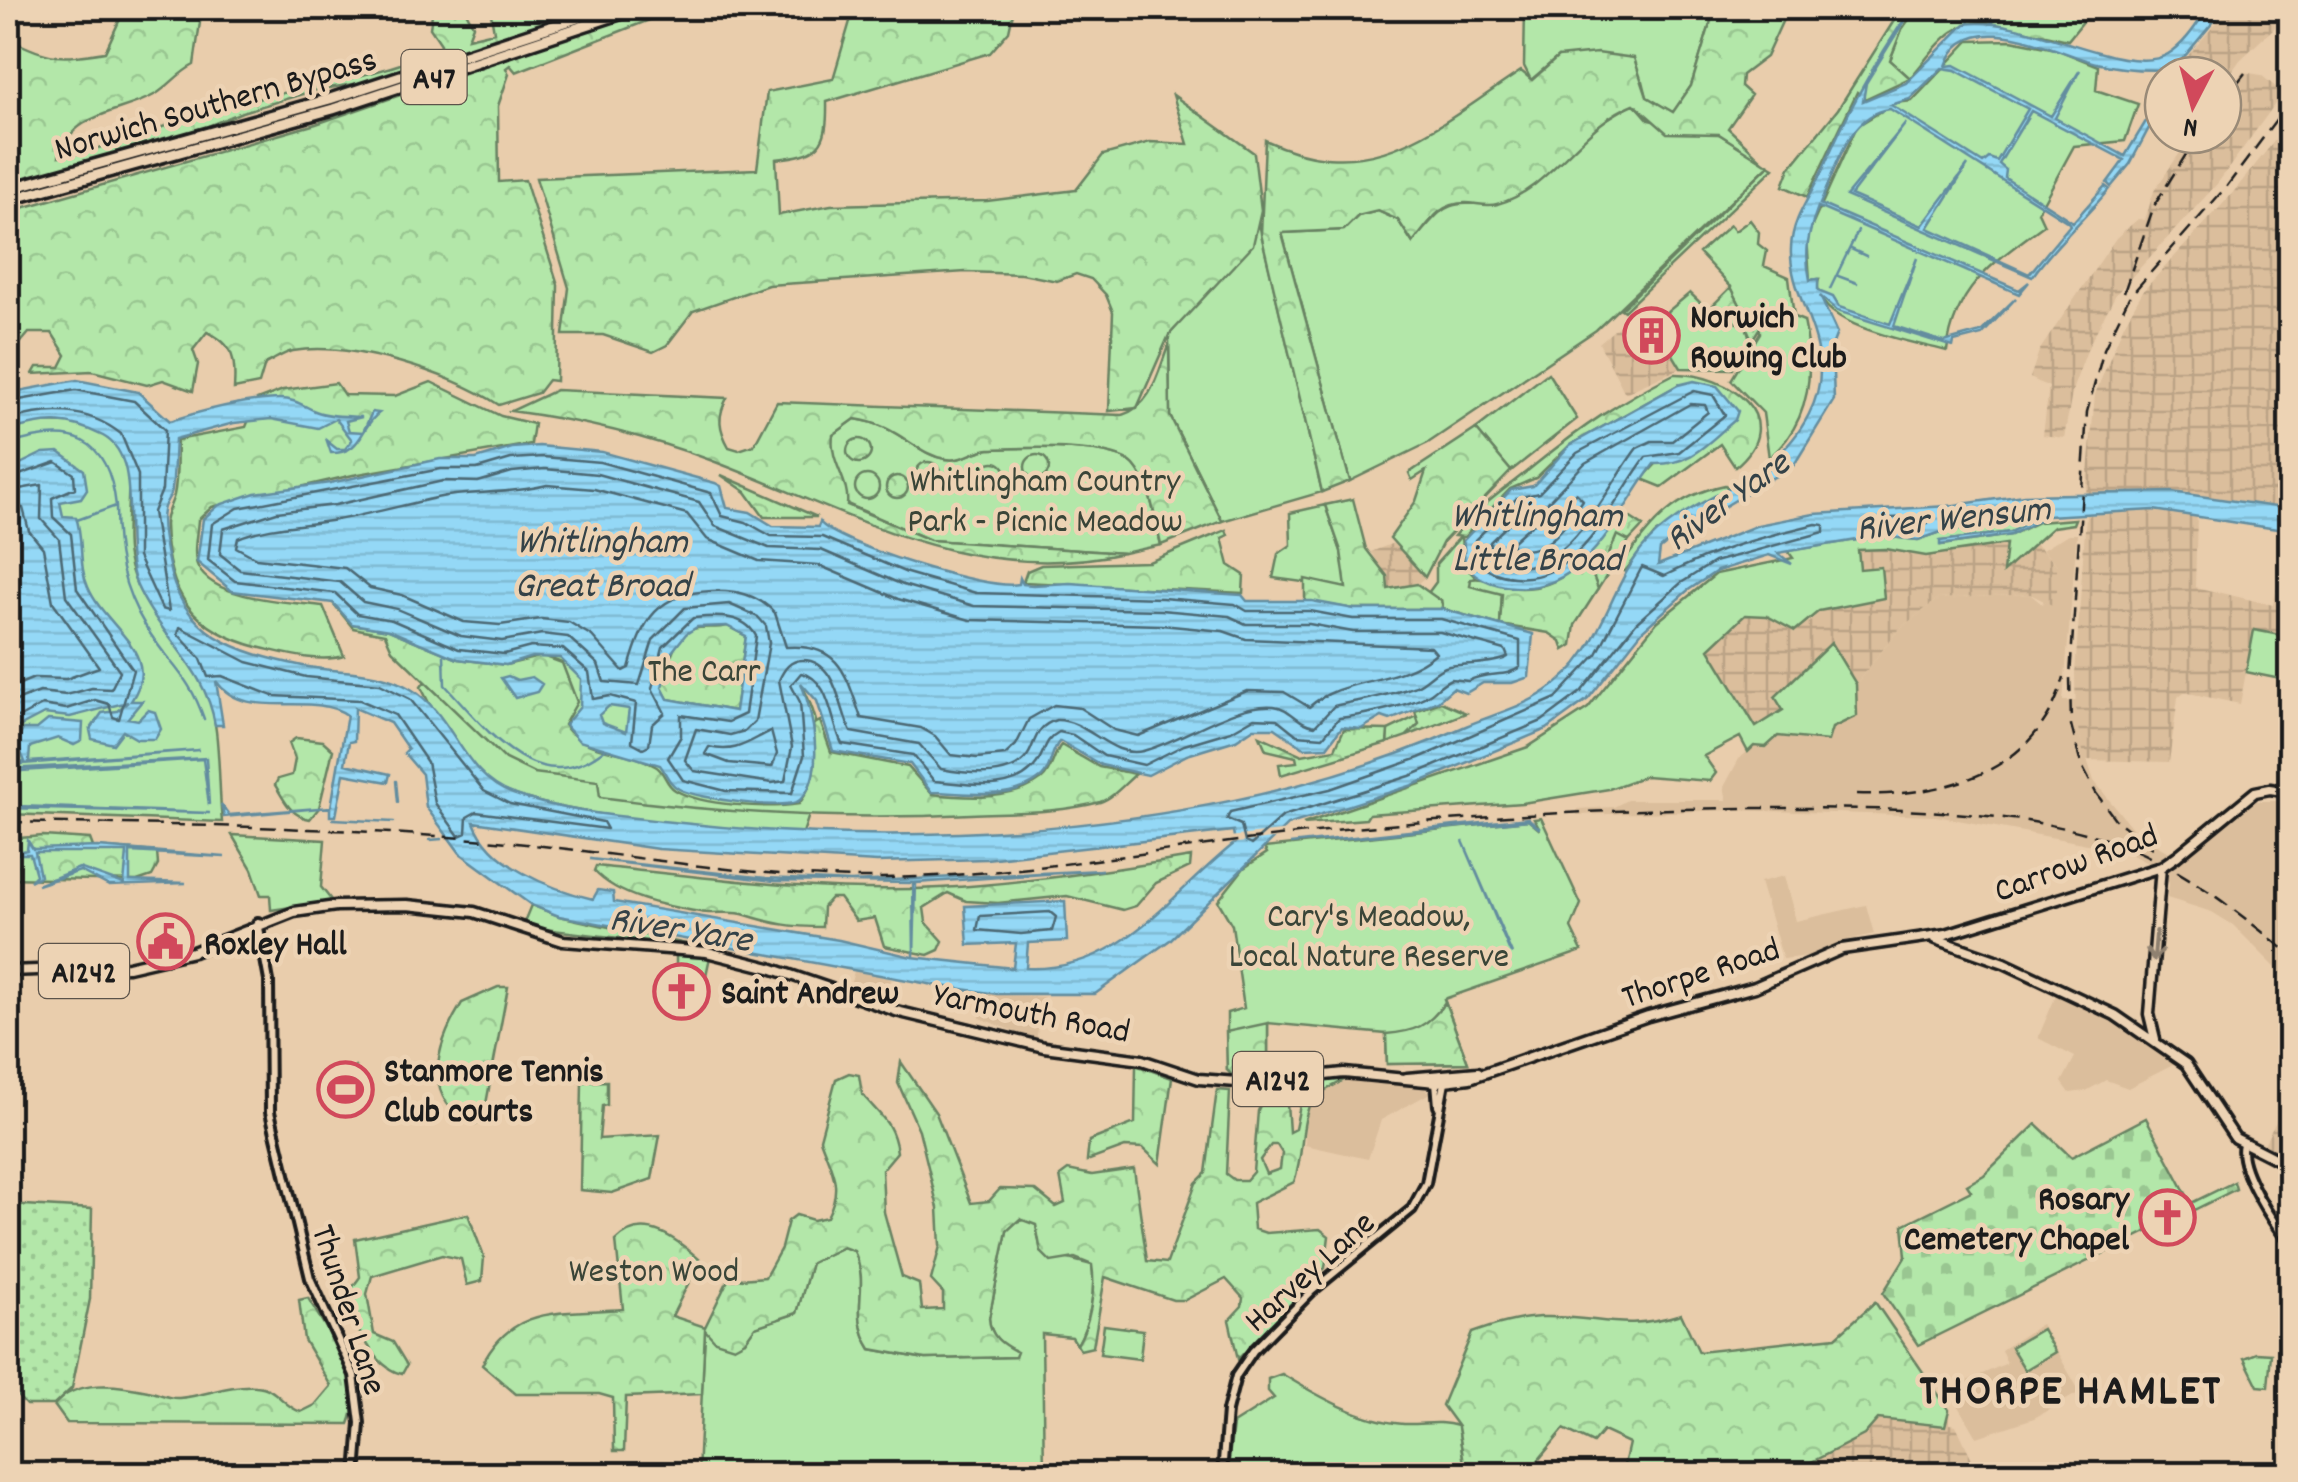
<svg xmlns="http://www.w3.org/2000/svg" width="2298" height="1482" font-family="Dekko,sans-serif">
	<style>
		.built { fill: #dbbe9c }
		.industrial { fill: url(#industrial-grid) }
		.green { fill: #b3e7a9; stroke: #688262; stroke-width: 2.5 }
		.forest { fill: url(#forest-crowns); stroke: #688262; stroke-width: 2.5; fill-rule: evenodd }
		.cemetery { fill: url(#cemetery-stones); stroke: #688262; stroke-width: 2.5 }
		.garden { fill: url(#garden-dots); stroke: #688262; stroke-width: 2.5 }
		.water { fill: url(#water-rules); stroke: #648d9f; stroke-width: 2.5; fill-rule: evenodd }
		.pier { fill: #e9cdac }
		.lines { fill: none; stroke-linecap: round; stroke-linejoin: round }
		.shore { stroke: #4c6773; stroke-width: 2.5 }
		.stream { stroke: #648d9f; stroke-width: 2.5 }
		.tertiary-casing { stroke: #1c1c1c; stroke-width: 14 }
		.primary-casing { stroke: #1c1c1c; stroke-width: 15 }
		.trunk-casing { stroke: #1c1c1c; stroke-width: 16 }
		.tertiary { stroke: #edd3b4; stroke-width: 6 }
		.primary { stroke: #edd3b4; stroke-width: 8 }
		.trunk { stroke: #edd3b4; stroke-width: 9 }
		.rail { stroke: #1c1c1c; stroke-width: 2.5; stroke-dasharray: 15 8; stroke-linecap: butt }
		.primary-bridge-casing { stroke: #1c1c1c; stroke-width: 15; stroke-linecap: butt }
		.primary-bridge { stroke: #edd3b4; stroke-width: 8 }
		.oneway { stroke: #8f8170 }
		.labels { text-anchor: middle; stroke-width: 9; stroke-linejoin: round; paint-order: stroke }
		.shield { fill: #edd3b4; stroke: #5b534a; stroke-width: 2.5 }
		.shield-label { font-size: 32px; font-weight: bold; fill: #1c1c1c }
		.street-label { font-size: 35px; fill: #1c1c1c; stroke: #edd3b4 }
		.poi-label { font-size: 35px; font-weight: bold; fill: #1c1c1c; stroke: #edd3b4; text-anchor: start }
		.park-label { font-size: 35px; fill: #3a4538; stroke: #edd3b4 }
		.water-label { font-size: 38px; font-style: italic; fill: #344248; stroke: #edd3b4 }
		.district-label { font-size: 45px; font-weight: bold; letter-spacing: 2.5px; fill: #1c1c1c; stroke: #edd3b4 }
	</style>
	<defs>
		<pattern id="industrial-grid" width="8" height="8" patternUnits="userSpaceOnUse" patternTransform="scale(2.5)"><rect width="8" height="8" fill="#dbbe9c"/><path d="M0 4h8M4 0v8" fill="none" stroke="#bba386"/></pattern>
		<pattern id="forest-crowns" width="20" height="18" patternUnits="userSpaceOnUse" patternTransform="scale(2.5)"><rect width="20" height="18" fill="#b3e7a9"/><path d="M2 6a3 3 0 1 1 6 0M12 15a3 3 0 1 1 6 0" fill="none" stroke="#99c691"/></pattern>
		<pattern id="cemetery-stones" width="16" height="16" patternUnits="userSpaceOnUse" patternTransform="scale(2.5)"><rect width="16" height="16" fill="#b3e7a9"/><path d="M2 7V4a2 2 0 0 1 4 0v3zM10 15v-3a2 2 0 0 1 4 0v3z" fill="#99c691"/></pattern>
		<pattern id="garden-dots" width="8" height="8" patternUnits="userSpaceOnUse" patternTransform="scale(2.5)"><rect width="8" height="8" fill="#b3e7a9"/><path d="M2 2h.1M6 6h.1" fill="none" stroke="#99c691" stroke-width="1.8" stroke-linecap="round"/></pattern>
		<pattern id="water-rules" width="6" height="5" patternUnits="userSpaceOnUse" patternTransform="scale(2.5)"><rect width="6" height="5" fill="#94d8f6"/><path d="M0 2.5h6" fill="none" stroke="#7fb9d2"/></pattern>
	</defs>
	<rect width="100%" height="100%" fill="#e9cdac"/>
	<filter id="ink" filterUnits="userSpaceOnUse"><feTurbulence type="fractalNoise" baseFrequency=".01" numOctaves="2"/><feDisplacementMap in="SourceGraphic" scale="20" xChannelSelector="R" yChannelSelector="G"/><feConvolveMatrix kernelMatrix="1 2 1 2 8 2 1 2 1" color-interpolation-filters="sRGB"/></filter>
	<g filter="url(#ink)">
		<path class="built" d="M2068,534H2077L2063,701H2076L2080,738L2094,781L2136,833L2182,860L2251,801H2290V982L2233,925L2212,912L2167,898L2169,883L2165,872L2130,854L2104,847L1936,816L1734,810L1577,815V809L1614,807L1627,800H1727L1724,787L1739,759L1755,745L1770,744L1778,736L1798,737L1832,728L1857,716L1856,684L1898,630L1938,599L2030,594L2042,604L2057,565L2042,550Z
			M1784,876L1796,921L1866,905L1874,934L1840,942L1809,956L1783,959L1760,882Z
			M855,968L891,979L885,1004L849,989Z
			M2057,993L2132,1030L2177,1063L2128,1088L2106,1080L2086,1091L2070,1093L2062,1082L2075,1057L2038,1038Z
			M984,994L1044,997L1036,1040L980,1018Z
			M1346,1079L1419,1085L1430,1093L1381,1120L1368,1159L1305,1145L1306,1110L1313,1097Z
			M2041,1324L2080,1392L2034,1418L1977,1437L1949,1389L2007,1363L2001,1350Z"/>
		<path class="industrial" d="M2229,8H2277L2275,27L2240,60L2223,84V75H2182L2175,71Z
			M2243,72L2261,75L2283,93L2217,184L2116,294L2089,345L2073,388L2064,438L2043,435L2049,387L2030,378L2039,351L2116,238L2138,219L2145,220L2154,191L2192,135H2223V97Z
			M2290,112V509L2172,492L2086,494L2095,394L2124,324L2143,291L2231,195L2288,124L2284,121Z
			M1642,306L1681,368L1625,393L1599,343Z
			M2154,510L2197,516L2195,587L2273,605L2278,583L2290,585V637L2254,630L2240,704L2184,692L2178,697L2169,762L2085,760L2076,719L2075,674L2086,515Z
			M1396,542L1425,577L1417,584L1388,589L1387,576L1371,552Z
			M2033,542L2057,565V599L2052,605L2030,594L1938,599L1898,630L1856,684L1832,644L1784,710L1756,727L1709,649L1745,615L1767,616L1786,625L1810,622L1819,611L1832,608L1860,570L1858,550L1886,549L1926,556L2007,544L2003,571Z
			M2290,1095V1160L2262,1148Z
			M1949,1410V1424L1956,1425L1979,1474H1788L1863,1435L1878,1419L1945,1426Z"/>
		<path class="green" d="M1525,8H1715L1691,86L1673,113L1647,97L1643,81L1558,57L1531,80L1524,66Z
			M1917,8H2016L1992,23C1952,16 1934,51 1910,78L1890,60L1902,29Z
			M2011,40L2056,49L2098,66L2096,90L2138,104L2125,141L2074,146L2038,212L2044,225C1995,261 1954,288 1947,351C1913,342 1806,325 1819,279L1810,280L1807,237L1857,126L1895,103L1912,101L1969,41Z
			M1634,103L1649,120L1719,134L1769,165L1596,330L1428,443L1350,481L1282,233L1343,230L1358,216L1378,211L1398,220L1412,242C1450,202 1439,203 1497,204L1592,128Z
			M1750,220L1759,232L1758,244L1767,251L1764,266L1789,277L1794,317L1804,321C1815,372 1811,422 1769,458L1763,413L1731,380L1760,333L1759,312L1742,309L1731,287L1699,253L1730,225L1735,231Z
			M1259,224L1322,492L1222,521L1170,416L1169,335L1255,235Z
			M1690,293L1712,314L1746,326L1750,339L1733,369L1681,368L1654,323Z
			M1548,373L1577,419L1511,471L1476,429Z
			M855,419C899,425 915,454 946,459C963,462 973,450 990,449C1019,448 1115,443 1134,465C1151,484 1155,520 1161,545L1124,553L930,540L847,504L830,453L833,435Z
			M33,423C61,422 98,419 117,445C139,478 121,521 128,557C138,613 184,640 205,686C221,721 218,782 222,822L8,814V431Z
			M1725,485L1728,488L1655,534L1625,571L1618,569C1651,526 1669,497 1725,485Z
			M1325,505L1341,551L1347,588L1273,578L1278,554L1291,545L1290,513Z
			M2075,519L2073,524L2053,527L2003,572L2006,544L1926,556L1886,549L1858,550L1860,569L1881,567L1884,598L1819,611L1795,631L1767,616L1745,615L1709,649L1756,727L1783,710L1775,697L1831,643L1856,684L1857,716L1832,728L1828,741L1778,736L1766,747L1754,746L1748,752L1740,737L1704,756L1716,773L1710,781L1645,776L1609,789L1522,803L1369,814L1366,819L1303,824L1528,747L1588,708L1657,622L1716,574L1793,558L1788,551L1881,536L1918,540L1944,531L2035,520L2011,532L1941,541V545L2011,535L2038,522Z
			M1617,534L1629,541L1598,589L1593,576L1605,564Z
			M1461,536L1463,564L1476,578L1471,580L1502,594L1500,625L1443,609L1441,601L1428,593L1436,582V564Z
			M2254,630L2290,637V681L2246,672Z
			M444,655L560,658L801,683C830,739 823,775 803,833C736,831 546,817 493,785C462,766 436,718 421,687Z
			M1417,716L1419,724L1407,736L1387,743L1388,730Z
			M1541,818L1581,904L1571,928L1582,951L1444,999L1468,1063L1387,1064L1386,1034L1268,1023V1076L1234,1077L1227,1070V1013L1244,1008L1232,925L1218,901L1244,868L1267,853L1264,848L1528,820L1540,830L1534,819Z
			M232,835L325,840L321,887L332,901L271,910L270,895H261L252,869Z
			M531,905L559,916L704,948L544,929L524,922Z
			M355,1067L363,1103L334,1109L327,1074Z
			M1027,1219L1036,1225L1041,1252L1092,1265C1096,1291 1090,1322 1077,1345L1072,1337L1042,1334L1044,1474H698L705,1328L745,1341L754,1327L797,1313L811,1262L843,1247L854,1251C872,1288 847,1311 871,1349L925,1359L1015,1357L1014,1350C999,1345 990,1333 989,1318L1007,1231L1012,1223Z
			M1104,1325L1143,1330L1140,1359L1100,1354Z
			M2042,1329L2055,1352L2025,1370L2011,1347Z
			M2256,1353L2271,1354L2268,1387L2258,1386L2244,1358Z
			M1282,1374C1318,1396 1361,1421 1404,1424C1424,1425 1438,1420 1458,1426L1466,1474H1227L1233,1424L1274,1398L1268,1391V1379Z"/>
		<path class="forest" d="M125,8H202L194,65C178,73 170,85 156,94C121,114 73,111 59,156L83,153C129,138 176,122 223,108C295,87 369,80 438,50L441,44L430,28L432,14L443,8H464L473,25L468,38L494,32L490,8H590L373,81L316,90L242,112L165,144L8,187V22L10,39C49,60 62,59 105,52Z
			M653,8H680L516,72L510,65L506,68L509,74L498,106L499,182L525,180L558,285L556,381L548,380L538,393L499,405C451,373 351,341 293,351C283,353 274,360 265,364L259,384L234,389C236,360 234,344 207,332L193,350L198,364L193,391L163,380L147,385L92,371L33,374L37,367H60L66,355L52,333H29L12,353L8,369V212L316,124Z
			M854,8H1014L1009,31L990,53L827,102C828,148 819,154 776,159L779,215L831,205L987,201L1076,190L1103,155L1150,142L1188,144L1173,95L1254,153L1261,210L1253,245L1169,335L1137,408L1109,411L1113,312L1106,295L1091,279L1076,274L1057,281L1022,274L966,272L768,285L693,311L667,345L653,352L603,335H563L569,288L536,178L757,169L767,92L833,79Z
			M1715,8L1787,11L1766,57L1742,75L1741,86L1751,95L1728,128L1766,164L1719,134L1667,133L1634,104C1582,124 1549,191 1497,204C1488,207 1475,203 1466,203C1438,203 1429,223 1413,243L1398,220L1378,211L1358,216L1344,230L1282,233L1350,481L1322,492L1261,234L1265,140C1373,191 1435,127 1521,71L1532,80L1558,57L1597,53L1634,58L1647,97L1673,112L1691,86Z
			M1902,8H1917L1902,29L1890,60L1910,78L1865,99L1857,92L1807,197L1783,186L1790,168L1838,109Z
			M2016,8H2094L2068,40L1991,23Z
			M1769,165L1774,168L1624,311L1621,309Z
			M1731,287L1742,309L1759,312L1764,321L1752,340L1746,326L1707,311Z
			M1169,344L1170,416L1222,521L1161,545C1155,520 1151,484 1134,465C1115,443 1019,448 990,449C973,450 963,462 946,459C915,454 899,425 855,419L833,435C829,463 850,479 847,505L930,540L1124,553C968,587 849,512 710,460C646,436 578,420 511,411L556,390L727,398C717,417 719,429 729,447L739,450L754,445L777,402L1122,415C1153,406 1158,371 1169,344Z
			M1674,374C1729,373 1793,419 1735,467L1720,444L1662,487L1642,479L1658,462L1678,385L1570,445L1536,478L1510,489L1464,537L1454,536C1478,506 1507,488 1536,464C1583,426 1620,401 1674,374Z
			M431,382L501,416L534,424L531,444L353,475L212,507L198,520C197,534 192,555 198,567C214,600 291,602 323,606L344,656C319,663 287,654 261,648C193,631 167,595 165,525C165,514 171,506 174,495C178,478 176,458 177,440L246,427L257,400L283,390L336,383L344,395L395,396Z
			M1476,429L1511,471L1443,542L1425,577L1390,538L1416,501L1426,471L1412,480L1409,473Z
			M847 451a12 12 0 1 1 24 0a12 12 0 1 1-24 0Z
			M1025 467a12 12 0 1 1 24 0a12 12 0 1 1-24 0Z
			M982 474a12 12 0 1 1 24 0a12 12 0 1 1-24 0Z
			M916 474a12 12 0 1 1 24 0a12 12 0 1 1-24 0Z
			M855 487a12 12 0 1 1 24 0a12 12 0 1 1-24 0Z
			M721,475L817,517H764L746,492Z
			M886 487a11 11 0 1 1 22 0a11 11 0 1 1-22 0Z
			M1353,499L1366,549L1387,576L1388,589L1417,584L1441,601L1443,609H1354L1305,601V579L1346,588L1341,551L1325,505Z
			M1620,511L1643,526L1629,541L1617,535L1605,564L1593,576L1598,589L1575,625L1572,645L1564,650L1561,641L1549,633L1500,625L1502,594L1470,586L1471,579C1483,576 1496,585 1509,587C1566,595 1592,551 1620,511Z
			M1226,530L1228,535L1222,538L1229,565L1244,575L1243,593L1023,582L1027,571L1041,565L1149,562Z
			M333,603L352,624L389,630L458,659L506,665L543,656L562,663L577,702L564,725C587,756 624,747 655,766C665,771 665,784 675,790C702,806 769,809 799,804C818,780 816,753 813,725L820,721L831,752L908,767L932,794C967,798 1014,801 1042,779C1052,771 1054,753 1061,745L1099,767L1136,774C1125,783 1113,798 1100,802C1059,813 1014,812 971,814C845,821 725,814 600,797L598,781L534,773L505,759L392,650L385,634L353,628Z
			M727,626L746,636L735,711L668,699L661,687C670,668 670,639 693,629C703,626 716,629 727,626Z
			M1441,702L1466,713L1407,736L1419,724L1415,711Z
			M1344,729L1388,730L1387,743L1281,775L1279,764L1297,762L1296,757L1266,750L1260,736L1302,755L1335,749Z
			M296,738L323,741L333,750L319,808L310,819C290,816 284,799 275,785L278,779L292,775L295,759L289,743Z
			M43,836L90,839L93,847L157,852L158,865L152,876L137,881L8,878V839Z
			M1191,857L1190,867L1156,883L1136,906L1123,910L1067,896L998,903L966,901L948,893L924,908L926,922L943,941L939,950L928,955L884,946L875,918L856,921L839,898H831L823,907L822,927C791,927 774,924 746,915C732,910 714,915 700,912C664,906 618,897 594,871L596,866C710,878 825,894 940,888C1024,883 1108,871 1191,857Z
			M498,987H508L483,1120L475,1124C419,1101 436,1045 462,1003Z
			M1445,1002L1468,1063L1387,1064L1386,1034C1414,1032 1429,1026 1445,1002Z
			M1268,1023V1076L1234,1077L1227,1070L1226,1032Z
			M901,1062L936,1113L971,1203L989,1201L1000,1189L1035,1190L1056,1207L1065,1203L1060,1176L1068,1170L1092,1175L1134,1169L1147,1261L1167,1263L1196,1183L1206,1173L1217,1090L1230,1091L1226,1174L1234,1180H1246L1253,1172L1258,1111L1268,1088H1286L1289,1132L1295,1129L1305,1081L1346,1079L1313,1097C1299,1124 1305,1151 1294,1182L1252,1203L1254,1229L1266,1233L1320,1229L1329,1236L1325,1268L1238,1359L1229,1320L1242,1306L1243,1298L1226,1279L1185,1300H1173L1105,1277L1093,1347L1080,1350L1077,1345C1090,1323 1096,1291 1092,1265L1075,1258L1051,1262L1041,1252L1036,1225L1020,1219L1007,1231L989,1318C990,1337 1002,1344 1017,1352L1015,1357L925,1359L871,1349C847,1311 872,1288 854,1251L843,1247L811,1263L797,1313L755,1327L745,1341L734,1347L715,1341L705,1330L702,1394L626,1397L624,1451H614L613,1398L599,1394H516L482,1365C513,1303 564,1314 623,1309L616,1241C644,1212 678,1240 700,1260L672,1316L705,1327L728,1280L765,1277L781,1248L788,1221L796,1215L813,1220L827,1217C844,1185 831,1170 820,1139L836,1079L849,1073L859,1075L862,1094C880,1116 893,1122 897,1152L882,1170L884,1212L902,1277L919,1284L922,1310L943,1309V1293L931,1280L940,1246L938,1208L919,1130L898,1083ZM1271,1145H1277L1282,1153L1280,1169L1266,1174L1260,1160Z
			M1136,1065L1172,1078L1160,1164L1143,1148L1125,1147L1087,1161L1089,1141L1135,1123Z
			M607,1081V1105L602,1106L599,1139L660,1135L652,1179L612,1193L580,1190L582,1082Z
			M468,1214L484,1257L482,1281L467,1285L461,1259L442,1255L372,1276L367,1294L374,1334L393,1342L407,1365L402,1374C370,1367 359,1319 334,1300L337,1289L352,1288L360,1277L355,1239Z
			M308,1298C328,1333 366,1382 349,1424L67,1423L54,1405C76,1379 117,1384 148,1391C159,1393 168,1399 179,1398C204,1396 229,1384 256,1386C277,1387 282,1406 301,1412L315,1405L331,1386L304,1340L299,1300Z
			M1875,1302L1949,1410L1945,1426L1878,1419L1864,1435L1788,1474H1622L1629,1443L1603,1431L1593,1443L1564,1429L1527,1474H1466L1458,1427L1442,1405L1472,1333C1494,1325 1517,1318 1541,1317C1599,1315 1620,1333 1681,1314L1699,1352L1836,1337Z"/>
		<path class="cemetery" d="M676,952L710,957L698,1012L663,1007L666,986L676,982Z
			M2146,1118L2191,1203L2234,1182L2236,1189L2176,1219L2181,1231L2166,1240L2159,1226L1918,1345L1883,1293L1906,1256L1903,1225L1971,1191L1967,1185L1984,1175L2036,1124L2071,1157Z"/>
		<path class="garden" d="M8,1204L92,1209L90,1299L72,1388L54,1405H26L8,1386Z"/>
		<path class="water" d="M1912,8L1866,83L1863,101L1906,83L1965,24C2025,14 2126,79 2168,54C2185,44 2197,24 2208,8H2225L2174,69C2149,71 2120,69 2096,63C2056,53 1967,3 1946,66L1955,65L2051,116L2080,70L2055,118L2125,156L2157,103L2161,105L2130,164L2111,187L2107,183L2124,160L2031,111L1999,164L2006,170L2005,178L2073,222L2105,186L2109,189C2083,221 2056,243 2032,277L1846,196L1906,123L1851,195L1922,226L1968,165L1928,228L2029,274L2070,225L2068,222L1890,109C1848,114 1835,171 1820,204L2019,290L2029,282L2019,294L1818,207C1808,234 1804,252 1810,280L1818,279V291L1833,297L1839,307L1890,324L1917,258L1894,326L1944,342L1981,332L2016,298L1982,335L1954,342L1953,347L1837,311L1820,296L1837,333L1832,346L1834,400L1794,465L1712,514L1719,517C1695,519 1679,534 1660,549L1658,565L1758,525L1814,514L1948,506L2024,495L2172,492L2290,509V531L2154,510L2047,516L2011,535L1940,545V541L2011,532L2036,518L1944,531L1918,540L1881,536L1778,553L1792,564L1769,555L1717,571L1687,591L1643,630L1588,699L1547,729L1413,785L1287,825L1170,940L1095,994H997L934,985L559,916L531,905L460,853L426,807L422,774L404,753L408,749L390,723L355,708L354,741L349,742L345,764L390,774L388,782L344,774L336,816H330V807L224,817L221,804L229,815L331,807L347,715C312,690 245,723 216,681L223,725H215C206,668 160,637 137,586C118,542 146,459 103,436C68,418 46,419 8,431V393L77,380L138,392L170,421C205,410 242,400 278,399C293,398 304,406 315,411C328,417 348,416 362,417L346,421L349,431L363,432L372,412L379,413C359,428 363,453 331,453L327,441L337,449H345L352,440L336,419L318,428L271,419L234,423L175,439C174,455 174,473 172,489C171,497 164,503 163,511C160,525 165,547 168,561C181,636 237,652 303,666C342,674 375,668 411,689C454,714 462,776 513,794C561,812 621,816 672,822C928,851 1230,832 1466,726C1492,715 1523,707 1546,691C1600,657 1606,595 1641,550C1690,490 1771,490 1809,414C1843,347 1788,304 1791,248C1792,218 1811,196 1823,169C1846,112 1876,60 1912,8ZM1942,68L1955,70L2028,109L1997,161L1989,158L1983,163L1891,105L1910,99ZM474,822L658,849L877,862L986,859L1233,831L1235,843C1167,897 1121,972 1026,968L1028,943L1067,941L1065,901L965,906L968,945L1016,943L1013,968L912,957L839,940L614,902L613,892L598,890L593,899C551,889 490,866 474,822Z
			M1694,381L1717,386L1738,411L1735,420C1706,444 1691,465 1654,464C1618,512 1586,594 1514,587C1496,586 1467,578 1464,556C1464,551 1465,546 1463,541L1511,490L1533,486L1570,445L1678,385Z
			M539,446L602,452L715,483L721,486L727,508L750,512L773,526L818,527L820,522C835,543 987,591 1019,584L1020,578L1023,584L1033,585L1070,583L1242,595L1247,601H1312L1354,609H1442L1533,634L1529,677L1512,683H1483L1466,693L1453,688L1438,701L1390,720L1382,717L1361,729L1342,727L1327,747L1304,748L1275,728H1254L1236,740L1187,755L1148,775L1101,765L1060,741C1050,751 1052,768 1042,777C1011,803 968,792 931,792L910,764L833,751L817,701L801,683C812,710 827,773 800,800C788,812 695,798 679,789C669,784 666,773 660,765L579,741L565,725L580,707L581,679L560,658L532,657L506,665L458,659L389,630L352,624L333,603L232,591L197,562L203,519L219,505L255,493L330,483L440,459H476L512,448ZM727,626L746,636L735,711L668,699L662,687L671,653L686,634L697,627ZM609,706L629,709L626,732L602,723L599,715Z
			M59,452L84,470L87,489L81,498L60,502L63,516L76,517C84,540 78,565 88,587C105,628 164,653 131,701H142L128,718L138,720L148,710L155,712L161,729L155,739H137L123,731L113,744L92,739L90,730L102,713L117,711L128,702L70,717L44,714L19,727L11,726L8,719V470L43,453Z
			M508,676L517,680L532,677L542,684L537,692L515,698L501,678Z
			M48,720L83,723L82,741L74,745L58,738L30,747L29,762L199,750L11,765L8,752L13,763L25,762L17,743L23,729H37Z
			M206,758L209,805L203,759L21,771L16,781L18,806L210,813L8,808L14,804L15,773L8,769Z
			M1528,818L1540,829L1528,820L1290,844Z
			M28,841L33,849L98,847L225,857L130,852V881L186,883L109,886L80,871L37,885L79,868L124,884L127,852H35L40,876L30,881L36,875L30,854H8L27,850Z
			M1463,841L1512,954L1510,952Z
			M590,859L766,878L851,882L1102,870L916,883L914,956L913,883L774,881Z"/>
		<path class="pier" d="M1289,830L1281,838L1228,844L1229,837Z"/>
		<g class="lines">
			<path class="shore" d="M1694,391L1713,395L1725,415L1679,452L1646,457C1612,501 1581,584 1514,577C1501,576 1489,573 1479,563L1475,540L1517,498L1539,493L1577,453Z
				M8,402L76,390L134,401L165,430L162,490L153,512L169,611L162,609L138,557V475L121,434C87,407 48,408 8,420
				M1690,404L1705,405L1708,412L1672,441H1652L1637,448C1604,490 1559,601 1489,556L1490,542L1524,509L1547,503L1585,463Z
				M543,457L600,462L711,493L722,516L746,522L771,536L822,537L907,573L976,593L1162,598L1235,604L1247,611H1310L1353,619H1441L1520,641V667C1505,679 1489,670 1468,681L1451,679C1442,683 1438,688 1431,693C1415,705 1359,716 1339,718L1323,737L1297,735L1277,719L1254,718L1231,731L1184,745L1144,765L1104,756L1073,735L1059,732C1044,740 1046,750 1037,763C1015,795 968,784 934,781L913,755L842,744C831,722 830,678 801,673L791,685L800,702L804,756L792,793L726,791L683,780L668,758L681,736V715L728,722L745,714L756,636C744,613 715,616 693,618L663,647L652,688L665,713L652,725L649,745L643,748L632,742L636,703L610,696L593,699L589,672L563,649L531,647L504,654L459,649L392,620L357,614L335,593L235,581L208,560L212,524L238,508L441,469H477L511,459Z
				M545,469L597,474L699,502L715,526L769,548L821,550L903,585L974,606L1161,610L1229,616L1246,624H1309L1353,632H1440L1505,650L1508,657C1498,664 1463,664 1449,666C1435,669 1428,681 1416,686C1389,696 1361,700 1334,706L1315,726C1297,724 1291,708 1274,706C1234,702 1181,742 1143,751C1111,759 1087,719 1056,720C1040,725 1037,734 1031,749C1018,781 968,774 941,769L919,744L851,732C840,711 837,660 803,660C790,660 784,669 779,680L792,747L785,781L772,783L694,771L685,760L696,729L730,735L745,731L755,721L769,643L766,626L758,617L729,604L685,608L653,640L639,685L604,682L598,664L568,637L542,634L502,641L461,636L397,609L363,602L340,582L240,570L220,554L223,529L277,512L335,505L443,481L478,482L512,472Z
				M8,479L56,462L74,474L75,488L52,498L53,517L71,534L77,589L133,670L119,719L113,717L109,704L95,700L66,709L42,705L20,717L8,716
				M547,485L594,489L687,514L707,539L759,561L818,565L898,599L970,620L1161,625L1223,631L1246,639L1431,647L1436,653C1397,686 1343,676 1309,707L1284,692L1247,691L1138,736L1114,730L1080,708L1054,705L1029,719L1016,745L1005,755L977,758L951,755L935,736L921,728L861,718C846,674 840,643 786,647L775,613C757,594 736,590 712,591C657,593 643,619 629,668L623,671L592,636L569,622L541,619L500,625L464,622L402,595L370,588L345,568L256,558L236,547L238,538C270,525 303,526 336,520C372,514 406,504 441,497C476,491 513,494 547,485Z
				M8,491L42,485L41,519L59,539L66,596L120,671L111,689L92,688L66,695L40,692L8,704
				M1576,493L1583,500C1565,526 1547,558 1512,548V542L1532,524L1557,514Z
				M8,507L23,508L29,531L43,548L53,602L99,667L66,679L34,678L8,689
				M1924,517L1928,524L1891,530L1885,524L1889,518Z
				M1816,524L1824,525V532L1714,562L1681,583L1636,623L1581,692L1542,721L1410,776L1283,816L1251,845L1245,842L1241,825L1227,819L1230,812L1330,789L1419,758L1556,698L1597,654L1642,567L1664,576C1720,548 1757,538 1816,524Z
				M180,627L247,662L306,677L380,684L410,699L484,791L510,804L603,822L607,829L476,812L467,817L466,833L459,836L435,803L427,762L395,715L360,700L273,696L222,676L208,677L201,659L178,634Z
				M771,731L777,754L772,767L729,763L705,754L709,747C737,754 749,741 771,731Z
				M1050,912L1056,917L1052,931L1021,934L977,930L980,916Z"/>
			<path class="stream" d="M1968,23L1972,8
				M1989,24L2012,8
				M1851,249L1866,256
				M1838,276L1857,283
				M1830,289L1858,231
				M8,445C71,424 108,435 116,506L77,520
				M116,506C116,551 122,588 146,627C168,664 189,674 204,719
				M444,655L445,685C487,730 539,803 605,749
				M396,781L398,802
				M333,819L394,822
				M430,840L442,839"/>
			<defs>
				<path id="tertiary" d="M258,922L269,981L270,1112L310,1278L354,1375L360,1423L356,1474
					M1436,1082L1438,1106
					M2243,1144C2236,1167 2274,1225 2290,1243
					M1222,1474L1227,1411L1236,1376L1253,1351L1312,1291L1412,1209L1426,1183L1445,1082"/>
				<path id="primary" d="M2177,856L2255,792L2270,789L2290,792
					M1936,939L2004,963L2115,1015L2186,1064L2235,1138L2290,1166
					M8,971L128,967L193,952L294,912L336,906L407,905L474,912L563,941L707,952L770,968L896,1011L1044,1047L1142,1060L1199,1079L1249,1083L1344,1073L1436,1082L1470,1078L1648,1016L1755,987L1842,949L1946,934L2161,867
					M2155,1039L2149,1014L2161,867
					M1407,1078L1478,1072"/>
				<path id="trunk" d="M8,189L330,99L608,8
					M8,200L333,109L638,8"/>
			</defs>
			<use href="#tertiary" class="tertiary-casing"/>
			<use href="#primary" class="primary-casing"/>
			<use href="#trunk" class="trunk-casing"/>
			<use href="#tertiary" class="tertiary"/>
			<use href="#primary" class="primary"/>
			<use href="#trunk" class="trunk"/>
			<path class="rail" d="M2223,101L2245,73
				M2124,292L2154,206L2198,135
				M1856,794C1944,797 2037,774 2064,677
				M8,822C167,825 327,826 486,840C619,852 748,879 881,878C1018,876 1152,850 1288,835C1458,816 1630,807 1801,808C1895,809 2026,810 2114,842C2182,866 2235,910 2290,954
				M2152,848L2115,819L2096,793L2081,764L2071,725L2070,677L2087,412L2104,349L2129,297L2227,186L2290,102"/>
			<defs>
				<path id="primary-bridge" d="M2161,867L2177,856"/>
			</defs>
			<use href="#primary-bridge" class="primary-bridge-casing"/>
			<use href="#primary-bridge" class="primary-bridge"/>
		</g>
		<defs><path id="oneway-shaft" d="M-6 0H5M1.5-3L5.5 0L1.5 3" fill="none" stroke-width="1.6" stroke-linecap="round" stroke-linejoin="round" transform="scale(2.5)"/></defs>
		<use class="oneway" href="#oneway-shaft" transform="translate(2155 946) rotate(95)"/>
	</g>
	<defs>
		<symbol id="building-ring" viewBox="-11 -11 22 22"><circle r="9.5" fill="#edd3b4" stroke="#d1495b" stroke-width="1.5"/><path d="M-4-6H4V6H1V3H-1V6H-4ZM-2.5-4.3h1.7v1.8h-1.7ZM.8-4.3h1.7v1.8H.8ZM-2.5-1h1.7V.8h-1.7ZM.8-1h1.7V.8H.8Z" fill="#d1495b"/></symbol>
		<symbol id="civic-ring" viewBox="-11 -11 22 22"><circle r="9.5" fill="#edd3b4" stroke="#d1495b" stroke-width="1.5"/><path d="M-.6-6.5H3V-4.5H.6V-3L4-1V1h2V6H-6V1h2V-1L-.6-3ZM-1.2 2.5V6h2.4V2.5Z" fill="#d1495b"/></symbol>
		<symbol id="church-ring" viewBox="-11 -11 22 22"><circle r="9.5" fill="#edd3b4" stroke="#d1495b" stroke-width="1.5"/><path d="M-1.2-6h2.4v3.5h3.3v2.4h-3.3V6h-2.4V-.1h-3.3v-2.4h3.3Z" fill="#d1495b"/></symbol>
		<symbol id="stadium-ring" viewBox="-11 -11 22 22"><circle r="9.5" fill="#edd3b4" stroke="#d1495b" stroke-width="1.5"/><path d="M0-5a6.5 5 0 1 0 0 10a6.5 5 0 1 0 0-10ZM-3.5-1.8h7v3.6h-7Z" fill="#d1495b"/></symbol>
	</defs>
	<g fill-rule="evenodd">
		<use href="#building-ring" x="1620" y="304" width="63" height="63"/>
		<use href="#civic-ring" x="134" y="910" width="63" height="63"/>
		<use href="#church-ring" x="650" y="960" width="63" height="63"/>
		<use href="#stadium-ring" x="314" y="1058" width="63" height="63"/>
		<use href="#church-ring" x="2136" y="1186" width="63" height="63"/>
	</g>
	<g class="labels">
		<g class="shield">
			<rect x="401.5" y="50" width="65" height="54" rx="8"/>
			<rect x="39" y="944" width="90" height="54" rx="8"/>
			<rect x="1233" y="1052" width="90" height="54" rx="8"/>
		</g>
		<g class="shield-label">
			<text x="434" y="88">A47</text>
			<text x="84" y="982">A1242</text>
			<text x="1278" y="1090">A1242</text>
		</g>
		<g class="street-label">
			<text transform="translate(215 102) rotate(-16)" y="12">Norwich Southern Bypass</text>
			<text transform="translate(2075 861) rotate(-20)" y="12">Carrow Road</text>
			<text transform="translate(1700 971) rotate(-18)" y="12">Thorpe Road</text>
			<text transform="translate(1032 1011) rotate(11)" y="12">Yarmouth Road</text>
			<text transform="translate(1308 1270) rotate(-42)" y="12">Harvey Lane</text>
			<text transform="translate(351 1309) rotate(72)" y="12">Thunder Lane</text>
		</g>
		<g class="poi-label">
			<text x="1690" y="327">Norwich<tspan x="1690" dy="40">Rowing Club</tspan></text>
			<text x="204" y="954">Roxley Hall</text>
			<text x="721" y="1003">Saint Andrew</text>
			<text x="384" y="1081">Stanmore Tennis<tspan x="384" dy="40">Club courts</tspan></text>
			<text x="2129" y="1209" text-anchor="end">Rosary<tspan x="2129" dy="40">Cemetery Chapel</tspan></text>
		</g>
		<g class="park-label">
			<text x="1045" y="491">Whitlingham Country<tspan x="1045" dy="40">Park - Picnic Meadow</tspan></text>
			<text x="704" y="681">The Carr</text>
			<text x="1369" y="926">Cary's Meadow,<tspan x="1369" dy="40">Local Nature Reserve</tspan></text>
			<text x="654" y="1281">Weston Wood</text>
		</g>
		<g class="water-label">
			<text transform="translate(1726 499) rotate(-36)" y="13">River Yare</text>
			<text x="1537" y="526">Whitlingham<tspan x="1537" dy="44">Little Broad</tspan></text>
			<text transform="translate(1953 516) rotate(-6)" y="13">River Wensum</text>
			<text x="602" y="552">Whitlingham<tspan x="602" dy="44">Great Broad</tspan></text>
			<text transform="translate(681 927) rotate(9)" y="13">River Yare</text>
		</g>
		<g class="district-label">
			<text x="2071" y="1403">THORPE HAMLET</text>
		</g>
	</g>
	<rect width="2298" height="1482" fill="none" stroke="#edd3b4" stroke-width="40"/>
	<rect x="20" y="20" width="2258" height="1442" fill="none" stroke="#1c1c1c" stroke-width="4" filter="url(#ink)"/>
	<g transform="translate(2193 105) rotate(186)"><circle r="48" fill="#edd3b4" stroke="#998a77" stroke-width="2.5"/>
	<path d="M0-8L18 38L0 25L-18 38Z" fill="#d1495b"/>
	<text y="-15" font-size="28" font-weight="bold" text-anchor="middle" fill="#1c1c1c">N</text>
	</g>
</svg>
